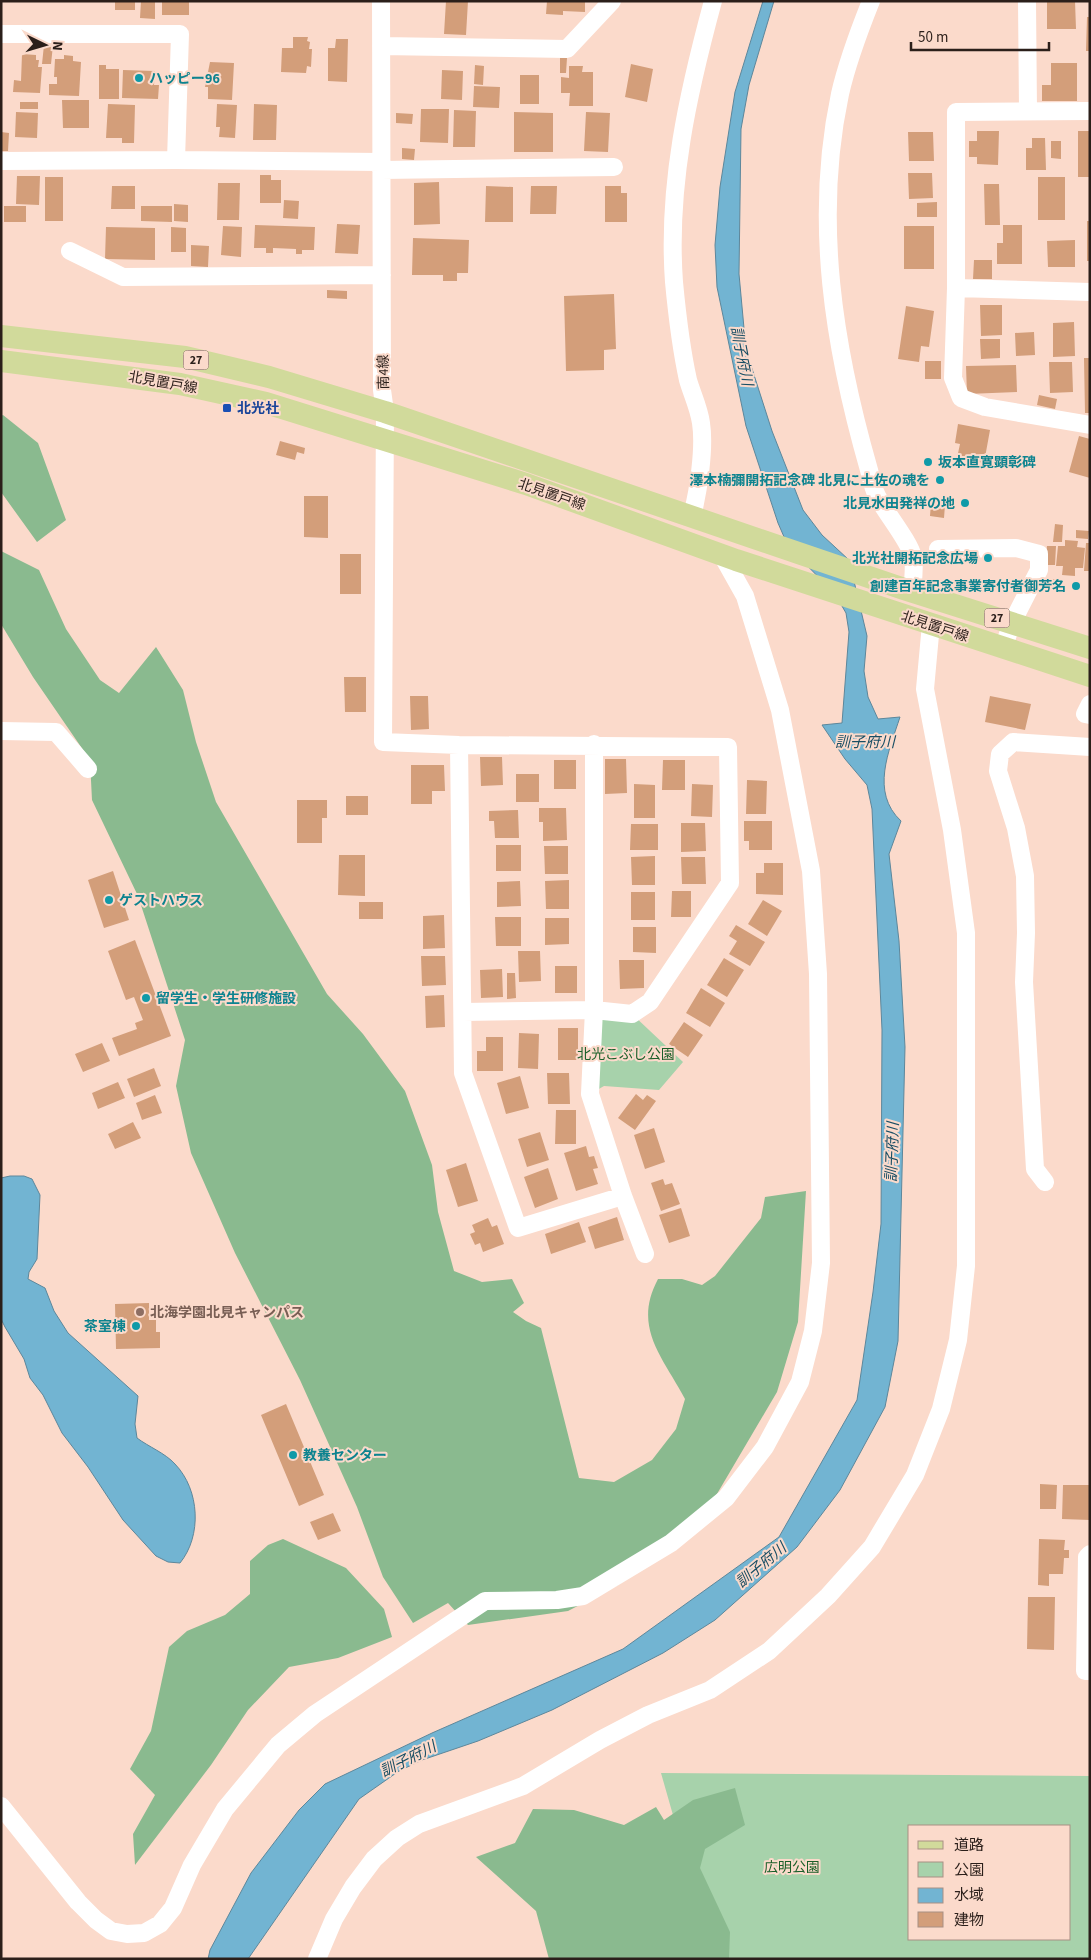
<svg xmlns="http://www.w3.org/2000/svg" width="1091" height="1960" font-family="'Source Sans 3','Noto Sans JP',sans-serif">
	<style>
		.green { fill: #a7d2ab; fill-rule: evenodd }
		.forest { fill: #8aba8f }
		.water { fill: #72b4d2; stroke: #5d879b }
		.building { fill: #d39e7a }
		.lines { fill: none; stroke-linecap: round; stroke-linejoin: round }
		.minor { stroke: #fff; stroke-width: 18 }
		.major { stroke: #d1da9b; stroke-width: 22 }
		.culture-dot { fill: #0f9aa8; stroke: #fbdacb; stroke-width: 2 }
		.transit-dot { fill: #1a4fb4; stroke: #fbdacb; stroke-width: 2 }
		.education-dot { fill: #8d6e63; stroke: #fbdacb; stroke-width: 2 }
		.labels { text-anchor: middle; stroke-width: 4; stroke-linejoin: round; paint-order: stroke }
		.shield { fill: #fbdacb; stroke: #69574f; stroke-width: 1 }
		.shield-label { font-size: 12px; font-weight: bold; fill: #2b1f1a }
		.culture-label { font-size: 14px; font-weight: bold; fill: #0d838f; stroke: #fbdacb; text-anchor: start }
		.street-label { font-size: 14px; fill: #2b1f1a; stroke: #fbdacb }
		.transit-label { font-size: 14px; font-weight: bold; fill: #164399; stroke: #fbdacb; text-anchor: start }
		.park-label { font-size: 14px; fill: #1a5f29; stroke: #fbdacb }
		.education-label { font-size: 14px; font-weight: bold; fill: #785e54; stroke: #fbdacb; text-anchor: start }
		.water-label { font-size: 15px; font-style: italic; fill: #194e64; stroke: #fbdacb }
	</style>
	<rect width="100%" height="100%" fill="#fbdacb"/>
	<path class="green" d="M594,1010L632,1014L683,1062L659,1090L604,1086L590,1094Z
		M661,1773L1090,1776V1959H714ZM910,1826H1070V1939H910Z"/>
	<path class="forest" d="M3,415L38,443L66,520L37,542L1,492V416Z
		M1,551L39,570L66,629L100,680L119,693L156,647L183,690L196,742L216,802L327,994L363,1034L405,1091L432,1165L438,1212L454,1271L482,1282L512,1279L524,1303L513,1312L526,1321L541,1328L579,1478L614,1482L652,1460L676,1429L685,1399C663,1357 632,1328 658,1279H682L702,1285L715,1276L761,1218L765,1197L806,1191L798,1322L777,1392L694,1533L618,1585L568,1611L468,1625L448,1603L413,1623L383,1577L357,1507L300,1380L235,1253L191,1153L176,1086L185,1040L138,896L92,800L90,760L33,677L1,624Z
		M283,1539L346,1568L384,1609L392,1637L338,1658L289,1667L248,1710L211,1765L135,1865L133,1834L155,1795L130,1769L151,1731L169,1647L187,1631L225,1615L250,1594V1561L268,1545Z
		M735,1788L745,1825L705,1849L700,1868L730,1932L729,1959H549L536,1911L476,1857L515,1843L533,1809L574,1810L624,1825L656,1807L664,1820L693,1800Z"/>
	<path class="water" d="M763,1H774L749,85L741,129L739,274L746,350L772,431L803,510L822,535L849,560L867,636L864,671L868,697L878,719L900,717C889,751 870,792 901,821L889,854L899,941L905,1047L898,1341L885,1407L840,1490L797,1547L715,1620L663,1653L552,1710L478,1741L422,1760L399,1771L359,1799L248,1959H208L210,1950L251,1873L299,1810L325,1784L432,1733L623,1649L779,1537L857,1400L873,1292L881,1224L882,1030L872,809L867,785L845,759L822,725L842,723L849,632L846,613L835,594L788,546L778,523L746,426L717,287L715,245L720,187L735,92Z
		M10,1176H24L32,1179L40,1195L37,1259L29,1272L28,1279L45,1288L54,1311L68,1333L138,1396L135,1424L137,1438C149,1447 165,1453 175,1464C200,1490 202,1536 180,1563L168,1562L156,1556L123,1520L88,1467L62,1433L43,1395L30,1378L24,1359L5,1327L1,1319V1178Z"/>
	<path class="building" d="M115,1H135V10H115Z
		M141,1H155V19L140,18Z
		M162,1H189V15H162Z
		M446,1H468L466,35L444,34Z
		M547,1H585V12L563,11V15L546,14Z
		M1047,1H1075L1076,29H1047Z
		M1087,17H1090V51H1086Z
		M293,37H308L307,41L310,42L309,49H312L311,67L307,66L306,73L281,72L282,48H293Z
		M336,39H348L347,82L328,81V48H335Z
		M44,45H53L51,64H42Z
		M22,54L36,55V60H39L38,67H42L40,93L13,92L14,80L21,81Z
		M64,55L73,56V61L81,62L79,96L49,95V84H57V77H54L55,59H64Z
		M560,58H567L566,73H560Z
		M210,62L234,63L232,100L208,99V87H205Z
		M1051,63H1077V101H1042V85H1051Z
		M631,64L653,69L647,102L625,97Z
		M99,65H106V69H119V99H99Z
		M475,65L484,66L483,85L474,84Z
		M569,66H583L582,72H593V106H569L570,93H561V77L569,78Z
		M123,70L155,71L154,85H159L158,99L122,98Z
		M442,70L463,71L462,100L441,99Z
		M520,75H539V104H520Z
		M474,86L500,87L499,108L473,107Z
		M62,100H89V128H63Z
		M20,102H38V109H20Z
		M108,104L135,105L134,143H122V138H106Z
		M217,104L237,105L235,138L219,137L220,127H216Z
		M254,104L277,105L276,140H253Z
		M421,109H449L448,143L420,142Z
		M454,110L476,111L475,147H453Z
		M16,112L38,113L37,138L15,137Z
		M514,112L553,113V152H514Z
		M586,112L610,113L608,152L584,151Z
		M396,113L413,114L412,124L396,123Z
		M977,131H999L998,165L977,164V157H969V141H977Z
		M1078,131H1090V177H1078Z
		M1,132L9,133L8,151H1Z
		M908,132H933L934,161H909Z
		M1032,138H1045L1046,170H1026V148H1032Z
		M1051,141H1061V159L1051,158Z
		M402,148L415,149L414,160L402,159Z
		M908,173H932L933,198L909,199Z
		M260,175H271V180H281V203H260Z
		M17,176H40L39,205L16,204Z
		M45,177H63V221H45Z
		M1038,177H1065V220H1038Z
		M439,182L440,224L414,225V183Z
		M218,183H240L239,220H217Z
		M984,184H999L1000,225H985Z
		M112,186H135V209H111Z
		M486,186L513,187V222H485Z
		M531,186H557L556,214H530Z
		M605,186H621V193H627V222H605Z
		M284,200L299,201L298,219L283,218Z
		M937,202V217H917V203Z
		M174,204L188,205V222L174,221Z
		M4,206H26V222H4Z
		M141,206H172V222L141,221Z
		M1087,221H1090V261H1087Z
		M337,224L360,225L358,254L335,253Z
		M255,225L315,227L314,250H302V254H296V249L273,248V253H266V248H254Z
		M1003,225H1022V264H997V243H1003Z
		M223,226L242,227L241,257L221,255Z
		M904,226H934V269H904Z
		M106,227L155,228V260L105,259Z
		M171,227L186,228V252H171Z
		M413,238L469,240L468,273H457V281H443V275H412Z
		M1075,240V267H1048L1047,241Z
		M191,245L209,246L208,267L191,266Z
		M974,260H992V279H973Z
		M327,290L347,291V299L327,298Z
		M614,294L616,349L604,350V370L566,371L564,296Z
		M980,305H1002V335L981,336Z
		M906,306L934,311L929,347L921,346L919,362L898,359Z
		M1074,322L1075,356L1053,357V323Z
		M1034,332L1035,355L1016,356L1015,333Z
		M980,339H1000V358L981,359Z
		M1084,358H1090V413H1085Z
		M925,361H941V379H925Z
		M1049,362H1072L1073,392L1050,393Z
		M1016,365L1017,392L967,394L966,366Z
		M1039,395L1057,399L1055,409L1037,405Z
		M958,424L990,430L984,463L957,458L960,444L955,443Z
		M1079,436L1090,439V478L1069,472Z
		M280,441L305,448L304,454L297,452L295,460L276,455Z
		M304,496H328V538L304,537Z
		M931,503L945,505L944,518L930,516Z
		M1055,524L1063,525L1062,542H1053Z
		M1076,530L1089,531L1088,539L1076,538Z
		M1065,540L1078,541L1077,547L1085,548L1083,568H1075V576L1062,575L1063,566H1056L1058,546H1065Z
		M1086,543H1090V571H1084Z
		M1047,546H1056L1055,565H1045Z
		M340,554H361V594H340Z
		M1049,579H1057L1056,589H1048Z
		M344,677H366V712H345Z
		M410,696H428L429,729L411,730Z
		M990,696L1031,704L1025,730L985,722Z
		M480,757H502L503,785L481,786Z
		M605,759H626L627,793L605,794Z
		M554,760H576V789H554Z
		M663,760H685V790H662Z
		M411,765H444L445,791H432V804H411Z
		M516,774H539V802H516Z
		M747,780L767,781L766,814H746Z
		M634,784L655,785V818H634Z
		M692,784L713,785L712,817L691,816Z
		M346,796H368V815H346Z
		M297,800H327V818H322V843H297Z
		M539,808H566L567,840L543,841V822H539Z
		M518,810L519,838H495L494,821H489V811Z
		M744,821H772V850H749V841H744Z
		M681,823H705L706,851L681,852Z
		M631,824H658V850H630Z
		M496,845H521V871H496Z
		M544,846H568V874H545Z
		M339,855H365V896L338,895Z
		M655,856V885H632L631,857Z
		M681,857H705L706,884H682Z
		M764,863H783V895L756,894V873H764Z
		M113,871L129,920L104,928L88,880Z
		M569,880V909H546L545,881Z
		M520,881L521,906L497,907V882Z
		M672,891H691V917H671Z
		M631,892H655V920H631Z
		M763,900L782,911L767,936L748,924Z
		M359,902H383V919H359Z
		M444,915L445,948L423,949V916Z
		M495,917H521V946H496Z
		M545,918H569V944L545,945Z
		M736,925L765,942L750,966L729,954L737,941L729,936Z
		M633,927H656V953L633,952Z
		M135,940L171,1036L119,1056L112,1038L137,1029L135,1023L143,1020L134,997L126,1000L108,951Z
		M518,951H540L541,981L519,982Z
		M421,956H445L446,985L422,986Z
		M724,958L744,970L727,997L707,985Z
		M619,960H644V988L620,989Z
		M555,966H577V993H555Z
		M502,969L503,997L481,998L480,970Z
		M507,973H515L516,998L507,999Z
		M701,988L725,1003L710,1027L686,1013Z
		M444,995L445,1027L426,1028L425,996Z
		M684,1022L703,1035L688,1057L669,1044Z
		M558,1028H578V1060H558Z
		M519,1033L539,1034L538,1069L518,1068Z
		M486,1037H503V1071H477V1051H486Z
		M102,1043L110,1061L83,1072L75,1054Z
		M154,1068L161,1086L134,1097L127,1079Z
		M547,1073H569L570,1104H548Z
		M520,1076L529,1108L506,1114L497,1083Z
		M118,1082L125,1098L98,1109L92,1093Z
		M636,1094L643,1100L647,1095L656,1101L635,1130L618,1118Z
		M155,1095L162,1113L142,1120L136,1103Z
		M556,1110H576V1144H555Z
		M133,1122L141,1138L115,1149L108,1134Z
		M654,1128L665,1162L645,1169L634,1135Z
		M540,1132L549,1160L527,1167L518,1139Z
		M586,1146L589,1157L594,1156L598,1168L593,1169L598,1184L576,1191L564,1153Z
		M466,1163L478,1201L458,1207L446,1170Z
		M548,1168L558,1199L535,1208L524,1177Z
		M663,1179L665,1185L672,1183L680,1204L661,1211L651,1183Z
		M681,1208L690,1236L669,1243L659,1215Z
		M617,1217L624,1240L595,1249L588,1227Z
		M488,1218L492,1227L497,1225L504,1244L483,1252L480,1243L475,1245L470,1234L475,1232L472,1225Z
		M579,1222L586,1242L551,1254L545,1234Z
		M149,1303V1320H156V1332H160V1348L116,1349L115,1304Z
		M286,1404L324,1495L299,1506L261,1415Z
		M1040,1484L1057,1485L1056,1509H1040Z
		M1063,1485H1090V1520L1062,1519Z
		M333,1513L341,1531L318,1540L310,1522Z
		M1039,1539L1065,1540L1064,1550H1069V1558H1064L1063,1574H1049V1586L1038,1585Z
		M1028,1597H1055L1054,1650L1027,1649Z"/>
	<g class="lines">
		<path class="minor" d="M381,1L382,390L385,412L383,742L459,745L728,747L730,883L650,1002L632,1014L594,1010L463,1012
			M871,1C859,31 847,63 840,94C813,221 834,348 869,470C871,479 873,488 877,496C885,512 910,542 913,557C915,568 913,580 912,591
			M1027,1L1028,111
			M1,34H180L176,160
			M381,46L567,49L612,1
			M1090,111L956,112V288L953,378L961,398L985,407L1090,425
			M1,161L176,160L381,162
			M381,170L614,167
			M70,251L123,277L382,275
			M956,288L1090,292
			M692,517C698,492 705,449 701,423C699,408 692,394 688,380C681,348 677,314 674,282C667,186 688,93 713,1
			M938,549L1016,548L1039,554V570L1012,623L1003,648
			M1090,704L1085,714L1090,715
			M1,731L56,732L88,769
			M594,744V1010L590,1094L623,1196L645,1254
			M459,745L463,1073L518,1228L623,1196
			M1045,1182L1035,1169L1024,982L1026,933L1025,876L1016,828L998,771L1000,754L1013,742L1090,747
			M1090,1554L1087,1557L1085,1671H1090
			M1,1806L78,1902L96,1920L111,1931L127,1934L144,1933L160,1924L173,1908L192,1865L225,1809L278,1745L315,1714L485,1601L557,1600L583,1596L671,1543L726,1498L765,1447L800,1382L813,1331L821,1263L818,974L811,871L780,710L745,596L722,555
			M317,1959L334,1919L353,1887L374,1859L397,1838L419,1824L523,1786L600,1740L648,1715L710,1690L769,1651L828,1596L872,1547L915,1475L941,1409L958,1340L966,1266V933L952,830L925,689L931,624"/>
		<path class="major" d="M1,336L185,357L269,377L385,412L904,589L1090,648
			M1,361L180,384L266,403L526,484L736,560L1090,676"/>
	</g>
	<g class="culture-dot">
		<circle cx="139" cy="78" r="5"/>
		<circle cx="928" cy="462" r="5"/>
		<circle cx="940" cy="480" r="5"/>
		<circle cx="965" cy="503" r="5"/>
		<circle cx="988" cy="558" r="5"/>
		<circle cx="1076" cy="586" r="5"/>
		<circle cx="109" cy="900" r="5"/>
		<circle cx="146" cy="998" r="5"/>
		<circle cx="136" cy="1326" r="5"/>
		<circle cx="293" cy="1455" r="5"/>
	</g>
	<rect class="transit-dot" x="222" y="403" width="10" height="10" rx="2.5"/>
	<circle class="education-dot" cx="140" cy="1312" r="5"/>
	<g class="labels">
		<g class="shield">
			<rect x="183.5" y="350.5" width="25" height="19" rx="4"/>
			<rect x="984.5" y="608.5" width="25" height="19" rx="4"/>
		</g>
		<g class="shield-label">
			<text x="196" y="364">27</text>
			<text x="997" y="622">27</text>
		</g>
		<g class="culture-label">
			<text x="149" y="83">ハッピー96</text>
			<text x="938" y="467">坂本直寛顕彰碑</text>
			<text x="930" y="485" text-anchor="end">澤本楠彌開拓記念碑 北見に土佐の魂を</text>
			<text x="955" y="508" text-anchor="end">北見水田発祥の地</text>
			<text x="978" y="563" text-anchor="end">北光社開拓記念広場</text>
			<text x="1066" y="591" text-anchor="end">創建百年記念事業寄付者御芳名</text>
			<text x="119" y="905">ゲストハウス</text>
			<text x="156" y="1003">留学生・学生研修施設</text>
			<text x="126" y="1331" text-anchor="end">茶室棟</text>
			<text x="303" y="1460">教養センター</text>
		</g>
		<g class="street-label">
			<text transform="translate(383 372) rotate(-91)" y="5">南4線</text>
			<text transform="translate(163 382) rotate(10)" y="5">北見置戸線</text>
			<text transform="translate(552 494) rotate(19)" y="5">北見置戸線</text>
			<text transform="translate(935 626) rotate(18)" y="5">北見置戸線</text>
		</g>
		<g class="transit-label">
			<text x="237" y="413">北光社</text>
		</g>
		<g class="park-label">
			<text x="626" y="1059">北光こぶし公園</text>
			<text x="792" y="1872">広明公園</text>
		</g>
		<g class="education-label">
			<text x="150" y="1317">北海学園北見キャンパス</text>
		</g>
		<g class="water-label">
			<text transform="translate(742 356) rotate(79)" y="5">訓子府川</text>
			<text x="865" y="747">訓子府川</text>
			<text transform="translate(892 1152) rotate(-88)" y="5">訓子府川</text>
			<text transform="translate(761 1565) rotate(-40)" y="5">訓子府川</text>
			<text transform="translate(408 1759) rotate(-27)" y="5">訓子府川</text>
		</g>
	</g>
	<rect width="1091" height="1960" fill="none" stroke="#2b1f1a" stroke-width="5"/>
	<rect x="908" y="1825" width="162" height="115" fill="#fbdacb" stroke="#a88f84"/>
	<rect x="918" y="1841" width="25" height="8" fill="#d1da9b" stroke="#a88f84"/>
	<text x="954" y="1850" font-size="15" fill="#2b1f1a">道路</text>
	<rect x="918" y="1862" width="25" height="15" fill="#a7d2ab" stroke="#a88f84"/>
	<text x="954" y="1875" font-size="15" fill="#2b1f1a">公園</text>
	<rect x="918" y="1888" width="25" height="15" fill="#72b4d2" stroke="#a88f84"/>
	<text x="954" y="1900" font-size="15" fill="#2b1f1a">水域</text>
	<rect x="918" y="1912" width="25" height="15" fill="#d39e7a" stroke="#a88f84"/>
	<text x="954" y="1925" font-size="15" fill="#2b1f1a">建物</text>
	<g transform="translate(45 45) rotate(95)" stroke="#fbdacb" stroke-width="4" paint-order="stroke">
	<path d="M0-4L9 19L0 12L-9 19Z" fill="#2b1f1a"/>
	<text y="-8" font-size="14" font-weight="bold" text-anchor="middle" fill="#2b1f1a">N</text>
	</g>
	<path d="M911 42v8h138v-8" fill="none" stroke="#2b1f1a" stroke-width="2.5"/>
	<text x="918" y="42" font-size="15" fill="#2b1f1a" stroke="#fbdacb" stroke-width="4" paint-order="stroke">50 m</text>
</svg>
